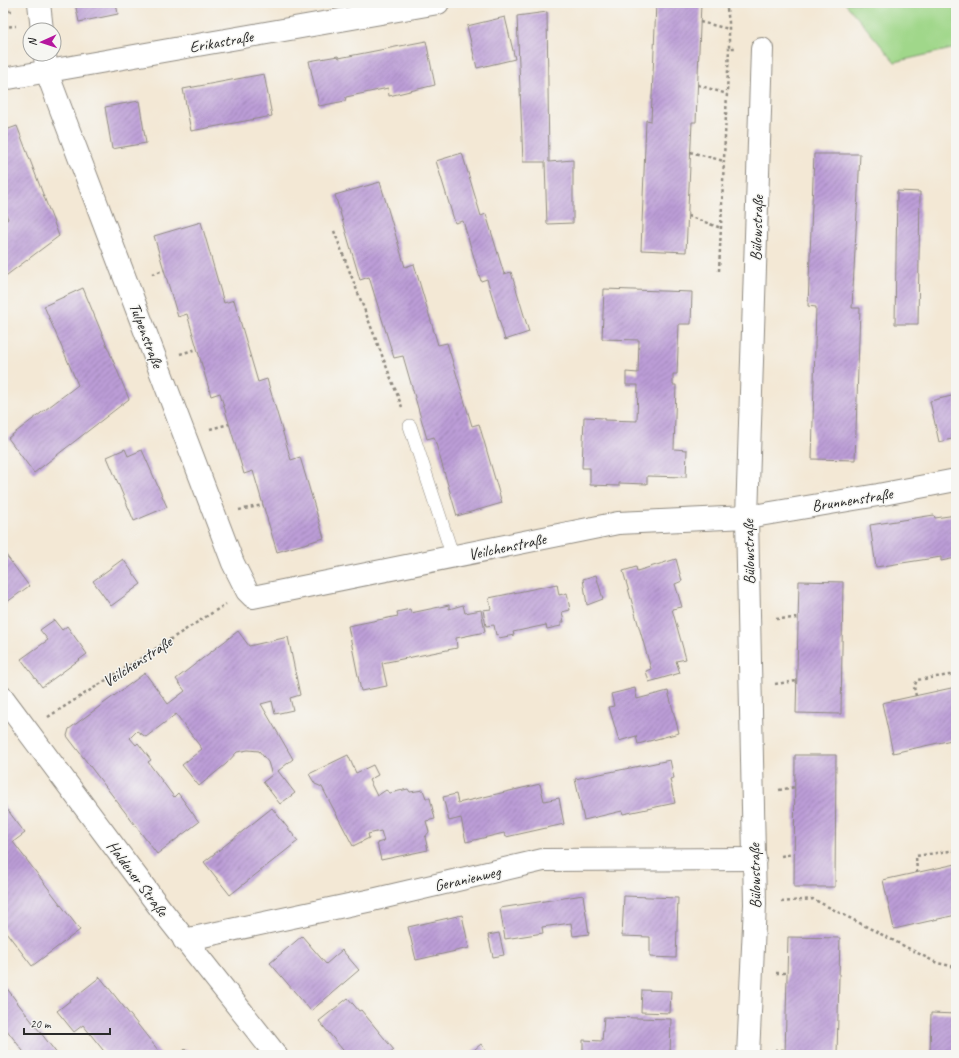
<svg xmlns="http://www.w3.org/2000/svg" width="959" height="1058" font-family="Caveat,sans-serif">
	<style>
		.green { fill: #a0d78a; stroke: #66815a }
		.building { fill: url(#building-hatch) }
		.lines { fill: none; stroke-linecap: round; stroke-linejoin: round }
		.service-casing { stroke: #8f8a80; stroke-width: 14 }
		.minor-casing { stroke: #8f8a80; stroke-width: 24 }
		.tertiary-casing { stroke: #8f8a80; stroke-width: 24 }
		.secondary-casing { stroke: #8f8a80; stroke-width: 24 }
		.path { stroke: #8f8a80; stroke-width: 2.5; stroke-dasharray: 3 3; stroke-linecap: butt }
		.service { stroke: #fff; stroke-width: 13 }
		.minor { stroke: #fff; stroke-width: 22 }
		.tertiary { stroke: #fff; stroke-width: 22 }
		.secondary { stroke: #fff; stroke-width: 22 }
		.labels { text-anchor: middle; stroke-width: 3; stroke-linejoin: round; paint-order: stroke }
		.street-label { font-size: 16px; fill: #2b2b2b; stroke: #f6f6f2 }
	</style>
	<defs>
		<pattern id="building-hatch" width="6" height="6" patternUnits="userSpaceOnUse"><rect width="6" height="6" fill="#bc9dd7"/><path d="M-1 1l2-2M0 6l6-6M5 7l2-2" fill="none" stroke="#9980af"/></pattern>
	</defs>
	<rect width="100%" height="100%" fill="#f6f6f2"/>
	<filter id="ink" filterUnits="userSpaceOnUse"><feTurbulence type="fractalNoise" baseFrequency=".025" numOctaves="2"/><feDisplacementMap in="SourceGraphic" scale="8" xChannelSelector="R" yChannelSelector="G"/><feConvolveMatrix kernelMatrix="1 2 1 2 8 2 1 2 1" color-interpolation-filters="sRGB"/></filter>
	<filter id="wash" filterUnits="userSpaceOnUse"><feTurbulence type="fractalNoise" baseFrequency=".012" numOctaves="4" result="noise"/><feDisplacementMap in="SourceGraphic" scale="16" xChannelSelector="R" yChannelSelector="G"/><feGaussianBlur stdDeviation="0.9" result="paint"/><feColorMatrix in="noise" values="0 0 0 0 0 0 0 0 0 0 0 0 0 0 0 0 0 1.4 0 .05"/><feComposite in="paint" operator="in"/></filter>
	<g filter="url(#wash)">
		<rect width="100%" height="100%" fill="#f3e8d5"/>
		<path class="green" d="M845,3H956V48L895,62Z"/>
		<g id="blocks">
			<path class="building" d="M75,3H116L118,14L79,22Z
				M656,3H701L696,122H692L686,252L641,250L646,120L651,121Z
				M547,12L549,162L573,160V223L547,224L545,162H523L517,16Z
				M505,17L515,59L477,68L467,26Z
				M426,41L435,85L389,96L388,88L346,97L345,101L319,106L309,61L338,56L339,58Z
				M264,74L272,116L191,131L183,89Z
				M139,101L146,143L112,149L105,107Z
				M17,126L59,236L3,278V223L8,219L3,207V131Z
				M462,153L481,216L486,214L504,274L511,272L529,332L505,340L487,279L481,281L463,221L455,223L436,161Z
				M814,154H860L852,308H860L855,460L812,459L816,307L808,306Z
				M380,182L405,267L414,264L438,345L447,343L472,426L479,424L502,503L457,516L434,437L427,439L403,356L394,358L369,277L360,280L335,195Z
				M897,191L920,192L918,324H895Z
				M201,222L224,303L234,300L258,382L267,379L291,460L300,457L324,538L277,552L253,471L244,474L220,393L211,396L187,314L178,317L154,236Z
				M83,288L129,399L34,473L8,438L78,385L44,306Z
				M604,289L692,292L691,324H679L677,374H673V385H676L674,449L687,450L686,477L647,476V484L619,483V486L590,485V468H582L584,417L604,418V420L637,421L638,385H626V372L638,373L639,340L602,339Z
				M956,395V438L939,442L930,401Z
				M125,449L128,456L142,450L167,507L134,521L107,457Z
				M934,515L935,518L956,515V558L941,561V557L876,567L870,525Z
				M3,551L29,586L3,605Z
				M123,559L141,584L111,606L93,581Z
				M676,559L682,581L675,584L682,607L672,609L686,659L676,661L680,673L649,682L646,671L651,669L623,571L636,567L637,571Z
				M596,575L603,599L587,605L583,579Z
				M799,581L843,582L841,714L796,713Z
				M557,584L559,595L567,593L570,610L562,612L564,622H561V626L547,629L546,625L513,632L514,635L499,638L498,634L496,635L494,625L486,626L483,610L491,609L489,598Z
				M449,605V609L463,605L465,613L481,610L485,632L456,638L457,648L382,663L387,686L361,691L348,626L398,616L397,612L410,609L411,613Z
				M54,620L62,630L67,626L87,654L42,687L21,659L48,640L40,630Z
				M238,631L249,646L288,637L300,695L290,698L293,710L275,714L272,701L261,704L293,759L278,771L295,793L280,804L263,782L272,775L268,762L259,751L248,750L237,752L226,764L199,786L182,765L202,749L176,714L146,737L137,731L130,738L136,745L138,743L151,760L148,762L174,797L178,793L199,822L157,854L67,736L69,729L145,673L168,704L185,691L176,679Z
				M956,687V739L893,753L882,703Z
				M635,688L637,699L668,691L679,733L638,744L636,736L619,741L609,707L614,706L611,694Z
				M348,755L356,773L373,765L378,775L369,780L377,796L386,790L390,793L408,789L410,792L423,790L426,798H430L435,819L426,821L429,832L425,837L428,850L381,860L377,843L384,841L381,831L368,834L369,838L353,846L322,787L315,784L309,774Z
				M795,755H836L835,887H794Z
				M670,760L674,778L670,779L675,803L623,814L622,811L584,820L575,779Z
				M540,784L544,801L559,798L564,824L506,837L504,833L466,842L461,818L449,821L443,797L456,794L458,803Z
				M3,804L25,833L13,842L80,930L32,966L3,928Z
				M272,808L298,841L230,895L204,862Z
				M956,864V915L894,929L883,880Z
				M583,895L589,934L573,936L571,923L542,927L543,933L505,939L500,908Z
				M624,896L678,898L676,958L650,957V937L622,936Z
				M462,915L469,948L416,960L408,927Z
				M499,933L504,955L493,957L488,935Z
				M302,936L326,964L342,950L359,970L311,1011L270,963Z
				M788,937L840,938L837,1055H785Z
				M100,977L162,1055H107L83,1025L74,1032L57,1011Z
				M3,983L20,1006L58,1055H26L3,1025Z
				M642,990L671,991L670,1013L641,1012Z
				M348,998L359,1011L361,1010L394,1050L388,1055H347L319,1021Z
				M931,1013L956,1014V1055H930Z
				M604,1017L671,1019L670,1055H583V1040L602,1041Z
				M481,1044L489,1055H468Z
				M185,1049L190,1055H179Z"/>
		</g>
	</g>
	<g filter="url(#ink)">
		<use href="#blocks" fill-opacity="0" stroke="#8f8a80" stroke-width="1"/>
		<g class="lines">
			<defs>
				<path id="service" d="M410,426L453,557"/>
				<path id="minor" d="M39,3L42,30
					M45,54L46,70L233,563L247,591L253,597L618,523L747,517L762,49
					M3,79L438,3
					M184,940L372,900L543,860L755,859"/>
				<path id="tertiary" d="M748,1055L755,904L747,517L878,495L956,480"/>
				<path id="secondary" d="M3,698L160,908L276,1055"/>
			</defs>
			<use href="#service" class="service-casing"/>
			<use href="#minor" class="minor-casing"/>
			<use href="#tertiary" class="tertiary-casing"/>
			<use href="#secondary" class="secondary-casing"/>
			<path class="path" d="M726,3L729,22V48H736
				M3,11H13
				M700,22L729,29
				M3,27L16,26
				M698,85L727,94
				M690,152L724,161
				M688,216L721,228
				M334,231L402,407
				M719,271L729,48
				M152,274L164,270
				M180,354L197,349
				M210,429L229,424
				M239,510L263,505
				M776,619L798,618
				M775,684L797,681
				M916,696L914,687L917,680L956,674
				M48,717L226,604
				M779,790L795,787
				M781,856L794,854
				M917,873L916,856L956,850
				M781,902L813,899L937,963L956,967
				M776,973H787
				M775,1050H785"/>
			<use href="#service" class="service"/>
			<use href="#minor" class="minor"/>
			<use href="#tertiary" class="tertiary"/>
			<use href="#secondary" class="secondary"/>
		</g>
	</g>
	<g class="labels">
		<g class="street-label">
			<text transform="translate(221 41) rotate(-10)" y="6">Erikastraße</text>
			<text transform="translate(756 228) rotate(-88)" y="6">Bülowstraße</text>
			<text transform="translate(147 335) rotate(69)" y="6">Tulpenstraße</text>
			<text transform="translate(852 499) rotate(-9)" y="6">Brunnenstraße</text>
			<text transform="translate(507 546) rotate(-12)" y="6">Veilchenstraße</text>
			<text transform="translate(748 552) rotate(-91)" y="6">Bülowstraße</text>
			<text transform="translate(137 661) rotate(-33)" y="6">Veilchenstraße</text>
			<text transform="translate(754 876) rotate(-91)" y="6">Bülowstraße</text>
			<text transform="translate(138 878) rotate(53)" y="6">Haldener Straße</text>
			<text transform="translate(467 878) rotate(-13)" y="6">Geranienweg</text>
		</g>
	</g>
	<rect width="959" height="1058" fill="none" stroke="#f6f6f2" stroke-width="16"/>
	<g transform="translate(42 42) rotate(267)"><circle r="19" fill="#f6f6f2" stroke="#a5a5a2"/>
	<path d="M0-3L7 15L0 10L-7 15Z" fill="#b5179e"/>
	<text y="-6" font-size="11" font-weight="bold" text-anchor="middle" fill="#2b2b2b">N</text>
	</g>
	<path d="M24 1028v6h86v-6" fill="none" stroke="#2b2b2b" stroke-width="2"/>
	<text x="30" y="1028" font-size="12" fill="#2b2b2b" stroke="#f6f6f2" stroke-width="3" paint-order="stroke">20 m</text>
</svg>
